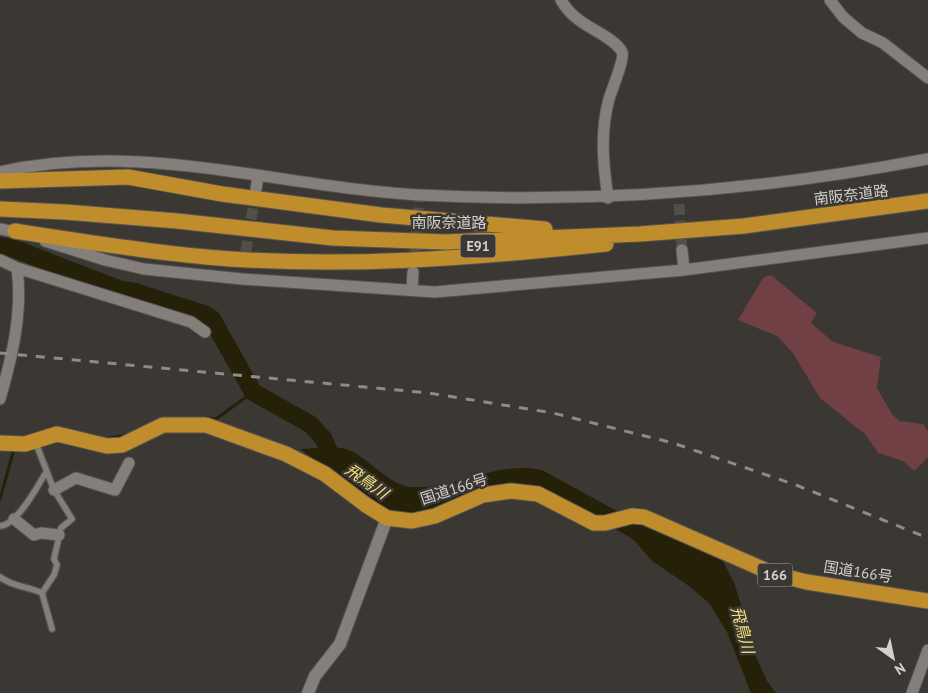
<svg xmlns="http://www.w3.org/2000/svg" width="928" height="693" font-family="'PT Sans','Noto Sans JP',sans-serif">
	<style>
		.green { fill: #704044 }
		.water { fill: #252109 }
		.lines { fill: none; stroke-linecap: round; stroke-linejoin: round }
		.stream { stroke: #252109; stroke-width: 3 }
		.river { stroke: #252109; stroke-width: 18 }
		.street-tunnel { stroke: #524e4a; stroke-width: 11; stroke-dasharray: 11 5.5; stroke-linecap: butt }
		.lane-casing { stroke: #575351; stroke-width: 8 }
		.street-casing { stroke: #575351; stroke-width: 13 }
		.secondary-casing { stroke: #575351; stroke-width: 14 }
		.highway-casing { stroke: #575351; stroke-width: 17 }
		.lane { stroke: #847f7b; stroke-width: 5.5 }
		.street { stroke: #847f7b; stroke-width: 11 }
		.secondary { stroke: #847f7b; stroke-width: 12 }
		.highway { stroke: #c08d2c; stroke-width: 15 }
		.rail { stroke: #8e8b88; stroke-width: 3; stroke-dasharray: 9 9; stroke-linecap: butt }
		.labels { text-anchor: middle; stroke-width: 5; stroke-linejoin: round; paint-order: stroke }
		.shield { fill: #3b3733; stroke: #a5a2a0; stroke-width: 1 }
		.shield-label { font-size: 14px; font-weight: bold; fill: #d3d0ce }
		.street-label { font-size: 15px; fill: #d3d0ce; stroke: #3b3733 }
		.water-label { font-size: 16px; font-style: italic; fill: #f6e57d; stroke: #3b3733 }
	</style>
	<rect width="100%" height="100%" fill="#3b3733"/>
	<path class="green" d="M771,275L817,313L811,323L833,342L881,357L877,388L892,414L899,421L923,424L928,431V457L914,471L903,461L878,453L866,435L820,398L793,353L777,336L738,320L763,278Z"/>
	<path class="water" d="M300,449C314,449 332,445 346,449C365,454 389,486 411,487C456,490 496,460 542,470L646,527L723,561L735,585L757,659L767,681L776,693H751L727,632L709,603L689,586L652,561L634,540L589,513L538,489L424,513L391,512Z"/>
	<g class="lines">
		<path class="stream" d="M206,418L216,419L253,392
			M105,439L126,435
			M0,499L14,449"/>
		<path class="river" d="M0,246L15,249L121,290L135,292L204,314L212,319L253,392L310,424L323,438L330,454L345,464"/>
		<path class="street-tunnel" d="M679,204L682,250
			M243,268L256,191
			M414,268L419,195"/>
		<defs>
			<path id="lane" d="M35,441L54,490L72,519L61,528L54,559L57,565L54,575L42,593L52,629
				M0,526C17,525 38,486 46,472
				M0,577C13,587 27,586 42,593"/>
			<path id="street" d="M561,0C565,7 572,15 579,20C590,29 616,39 622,52C625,58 612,89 609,99C600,132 603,164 608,198
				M830,0L843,17L862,33L883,43L928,78
				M0,172C139,140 280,187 419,195C591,204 760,191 928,159
				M256,189L258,176
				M0,229L21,233
				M45,241L105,260L144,269L242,279L435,292L684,270L928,238
				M682,250L684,270
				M0,260L17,268L191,322L205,332
				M412,290L413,272
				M0,399C12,357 23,312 17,268
				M54,490L76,478L115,490L129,463
				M14,519L34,535L41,533L59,535
				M912,693L928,650"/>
			<path id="secondary" d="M308,693L315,676L340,644L387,518"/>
			<path id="highway" d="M0,181L128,177L222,194L381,215L545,229
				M0,209L65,212L177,221L333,238L445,242L640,234L744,226L928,201
				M15,231C79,241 142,251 206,257C339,269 474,258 606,244
				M0,443L25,444L57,434L107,446L122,445L163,425H206L286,454L325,474L366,505L387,518L412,521L435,516L483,495L511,491L538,494L594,523H605L632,516L644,517L774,574L807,582L928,601"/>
		</defs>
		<use href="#lane" class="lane-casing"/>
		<use href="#street" class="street-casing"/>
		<use href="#secondary" class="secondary-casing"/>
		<use href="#highway" class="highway-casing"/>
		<use href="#lane" class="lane"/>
		<use href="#street" class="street"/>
		<use href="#secondary" class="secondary"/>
		<use href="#highway" class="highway"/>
		<path class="rail" d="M0,353L429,393L553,413L673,443L796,485L928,538"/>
	</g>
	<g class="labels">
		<g class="shield">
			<rect x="460.5" y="234.5" width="35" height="23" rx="4"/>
			<rect x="757.5" y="563.5" width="35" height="23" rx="4"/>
		</g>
		<g class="shield-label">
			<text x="478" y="251">E91</text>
			<text x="775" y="580">166</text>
		</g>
		<g class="street-label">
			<text transform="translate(851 195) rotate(-7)" y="5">南阪奈道路</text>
			<text x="449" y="228">南阪奈道路</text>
			<text transform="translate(454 489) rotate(-18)" y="5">国道166号</text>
			<text transform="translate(858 572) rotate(9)" y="5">国道166号</text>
		</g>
		<g class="water-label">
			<text transform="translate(367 481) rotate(35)" y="6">飛鳥川</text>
			<text transform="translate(743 630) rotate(75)" y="6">飛鳥川</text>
		</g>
	</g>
	<g transform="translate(893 658) rotate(147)" stroke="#3b3733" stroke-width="4" paint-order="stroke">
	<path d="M0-4L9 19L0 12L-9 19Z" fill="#d3d0ce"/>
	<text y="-8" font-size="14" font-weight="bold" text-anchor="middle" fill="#d3d0ce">N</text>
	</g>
</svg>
